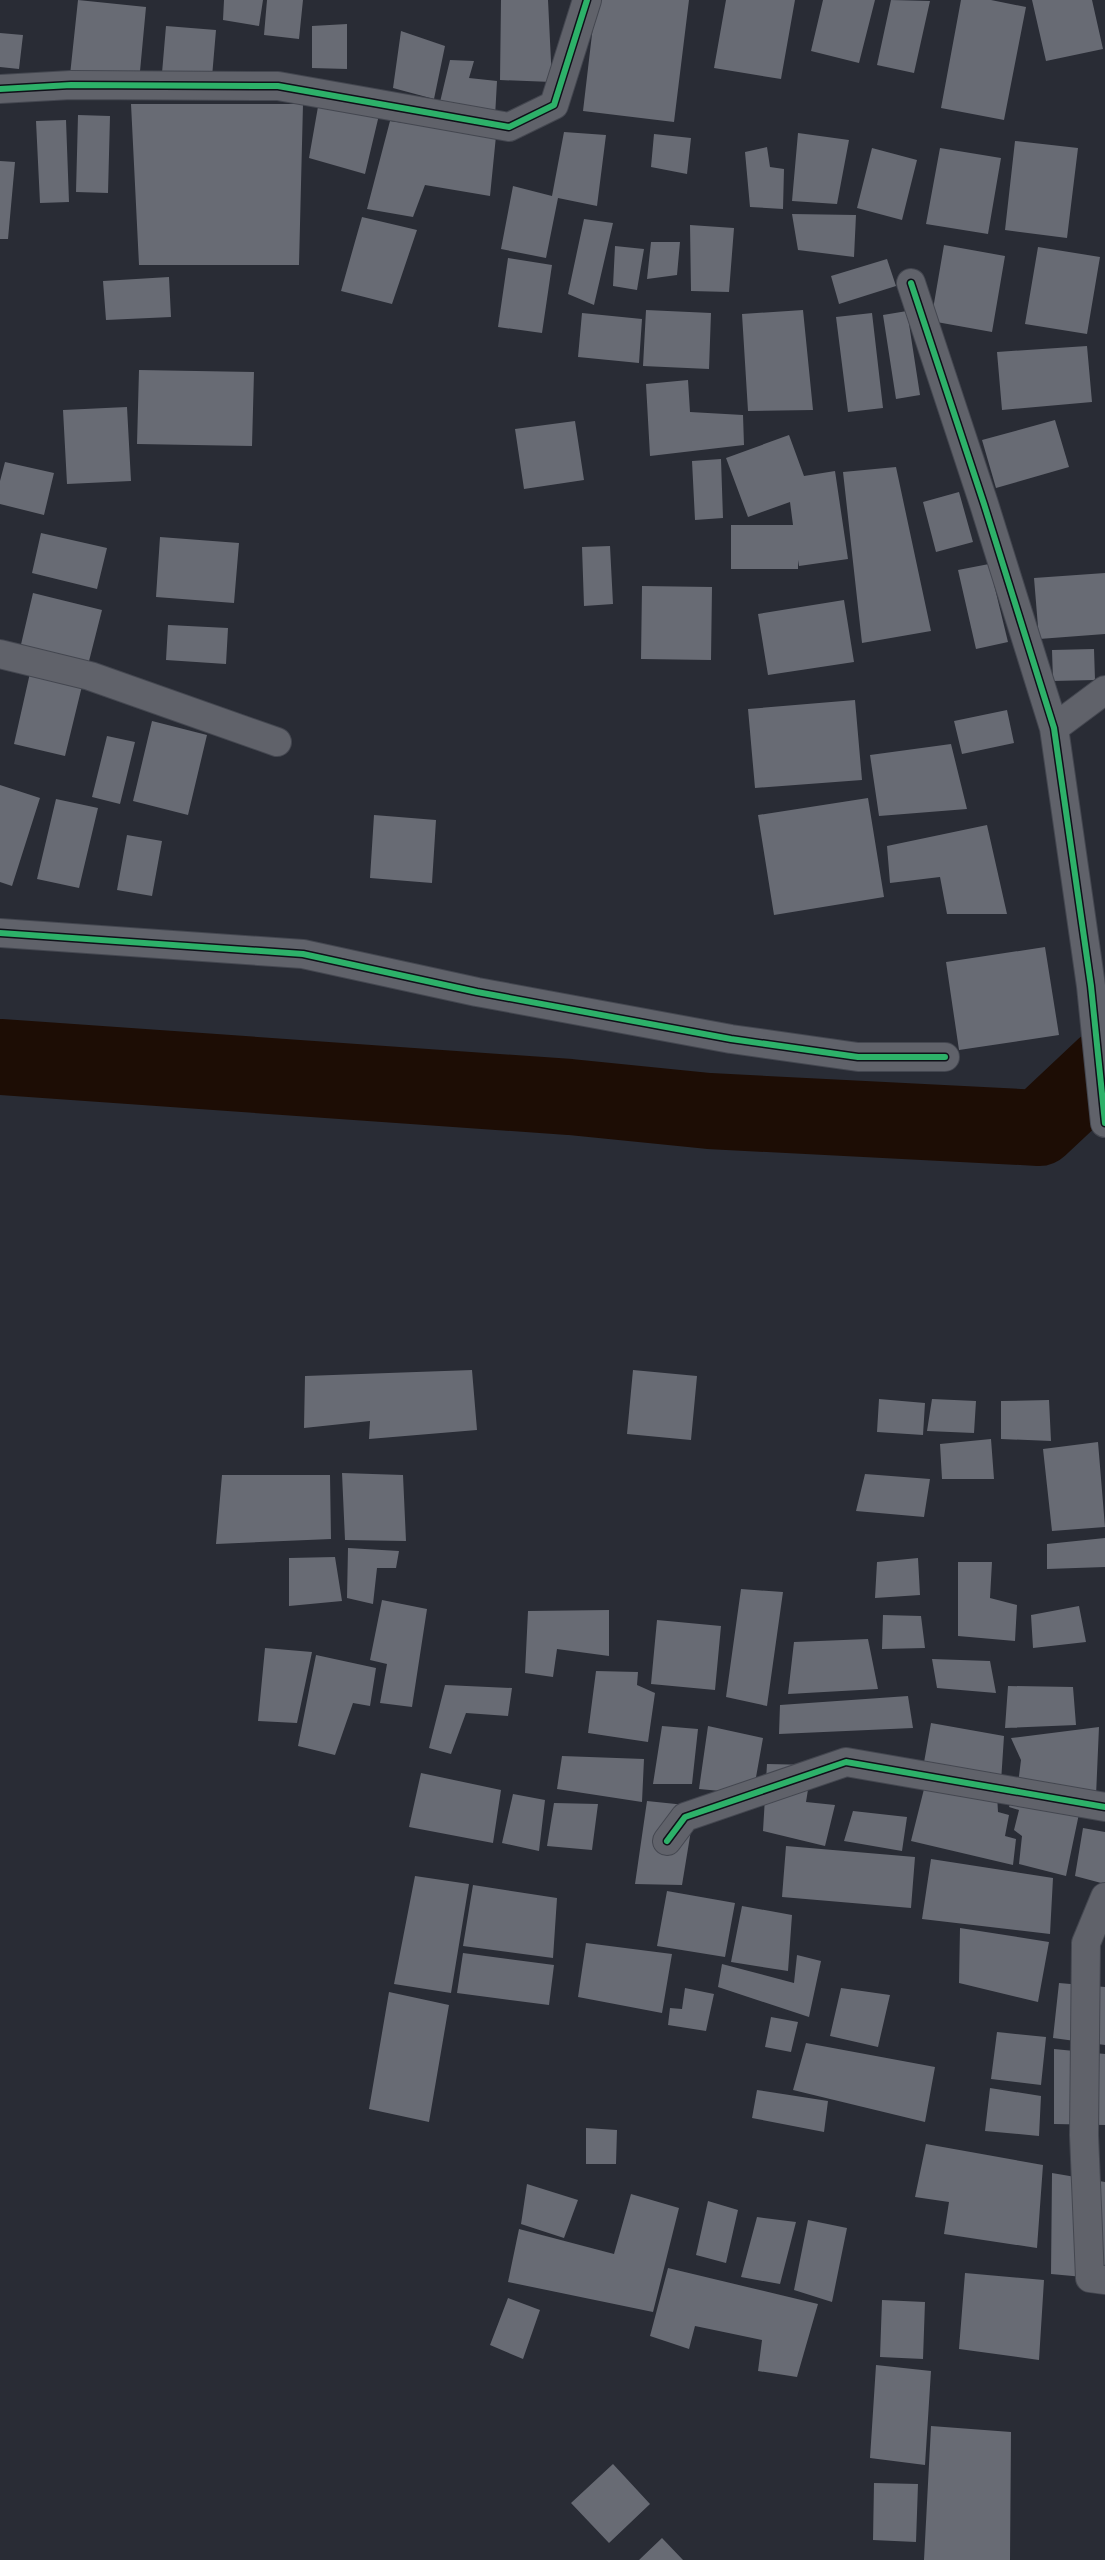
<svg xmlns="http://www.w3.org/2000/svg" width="1105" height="2560" font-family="'Crimson Pro',serif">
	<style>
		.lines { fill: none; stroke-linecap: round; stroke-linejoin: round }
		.river { stroke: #1d0d05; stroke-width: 76 }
		.building { fill: #686b74 }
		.minor-casing { stroke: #444750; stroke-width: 30 }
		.tertiary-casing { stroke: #444750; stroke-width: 30 }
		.minor { stroke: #60626a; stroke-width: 28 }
		.tertiary { stroke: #60626a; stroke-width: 28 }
		.cycleway-casing { stroke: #0f1119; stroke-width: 9 }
		.cycleway { stroke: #2db169; stroke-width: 6 }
	</style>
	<rect width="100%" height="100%" fill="#292c35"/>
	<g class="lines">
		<path class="river" d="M0,1057L570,1097L709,1111L1039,1128L1105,1066"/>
	</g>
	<path class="building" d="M78,0L146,7L139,82L70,75Z
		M224,0H263L259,26L223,20Z
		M267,0H303L299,39L264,35Z
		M501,0H548L552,82L500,80Z
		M596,0H689L674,122L583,111Z
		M726,0H795L781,79L714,68Z
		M823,0H875L859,63L811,51Z
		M891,0L930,1L914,73L877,65Z
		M961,0H991L1026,7L1004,120L941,108Z
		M1032,0H1092L1103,49L1046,61Z
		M347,24V69L312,68V26Z
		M166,26L216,30L212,77L162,73Z
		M401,31L445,46L434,99L393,88Z
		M0,33L23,35L19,69L0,67Z
		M450,60L474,61L469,78L497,81L495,117L440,102Z
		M319,101L379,115L365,174L309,158Z
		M131,104H303L299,265H139Z
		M78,115L110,116L108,193L76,192Z
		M66,120L69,202L40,203L36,121Z
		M390,121L496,136L490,196L425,185L413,217L367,209Z
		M564,132L606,135L597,206L558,198L546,258L501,249L513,186L552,196Z
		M798,133L849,140L837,204L792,201Z
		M654,134L691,138L687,174L651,167Z
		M1015,141L1078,148L1067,238L1005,230Z
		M767,147L770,167L784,169L783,209L750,207L745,152Z
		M872,148L917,160L902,220L857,208Z
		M940,148L1001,158L988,234L926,224Z
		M0,161L15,162L8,239H0Z
		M792,214L856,215L854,257L798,250Z
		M362,217L417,230L392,304L341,291Z
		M584,219L613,223L594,305L568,294Z
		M690,225L734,228L729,292L691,291Z
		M651,242H680L677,275L647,279Z
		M944,245L1005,256L992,332L931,321Z
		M615,246L644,249L637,290L613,286Z
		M1038,247L1100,257L1087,334L1025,324Z
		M508,258L552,265L542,333L498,327Z
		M887,259L896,286L839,304L831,276Z
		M169,277L171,317L106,320L103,281Z
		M646,310L711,313L709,369L643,366Z
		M803,310L813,410L748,411L742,314Z
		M907,311L920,395L896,399L883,315Z
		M582,313L642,319L639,363L578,357Z
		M872,313L883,408L848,412L836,317Z
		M1087,346L1092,402L1002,410L997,352Z
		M139,370L254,372L252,446L137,444Z
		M688,380L690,412L743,415L744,445L650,456L646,384Z
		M127,407L131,481L67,484L63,410Z
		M1055,420L1069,467L996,488L982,440Z
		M575,421L584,480L524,489L515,429Z
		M789,435L804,476L835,471L848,559L799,566L798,560V569H731V525H793L790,502L748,517L726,458Z
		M721,459L723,518L695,520L692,461Z
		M5,462L54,473L44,515L0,504V481Z
		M896,467L931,631L862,643L843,472Z
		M959,492L973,542L936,552L923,502Z
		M41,533L107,548L97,589L32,573Z
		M160,537L239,543L234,603L156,597Z
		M610,546L613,604L584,606L582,547Z
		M989,564L1008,642L976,649L958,570Z
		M1105,573V634L1039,639L1034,578Z
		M642,586L712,587L711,660L641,659Z
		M33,593L102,610L87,669L19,653Z
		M844,600L854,662L768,675L758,614Z
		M168,625L228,628L226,664L166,660Z
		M1094,649L1095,680L1053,681L1052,650Z
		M30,673L82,686L65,756L14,744Z
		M855,700L862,780L755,788L748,709Z
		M1007,710L1014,743L962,754L954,721Z
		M152,721L207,735L188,815L133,801Z
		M107,736L135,742L120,804L92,797Z
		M951,744L967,809L879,816L870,755Z
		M0,785L40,798L12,886L0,882Z
		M868,798L884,897L774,915L758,815Z
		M56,799L98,808L79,888L37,879Z
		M374,815L436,820L432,883L370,878Z
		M987,825L1007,914H947L940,877L890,883L887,846Z
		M127,835L162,841L152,896L117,890Z
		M1045,947L1059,1035L959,1050L946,962Z
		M472,1370L477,1430L369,1439L370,1421L304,1428L305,1376Z
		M633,1370L697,1376L691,1440L627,1434Z
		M879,1399L925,1403L923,1435L877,1432Z
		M932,1399L976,1401L974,1433L927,1431Z
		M1049,1400L1051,1441L1001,1439V1401Z
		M991,1439L994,1479H942L940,1444Z
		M1098,1442L1105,1527L1052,1531L1043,1449Z
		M342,1473L403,1475L406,1541L345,1540Z
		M865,1474L930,1479L924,1517L856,1511Z
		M222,1475H330L331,1539L216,1544Z
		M1105,1538V1567L1047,1569V1544Z
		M348,1548L399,1551L396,1568H377L373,1604L347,1598Z
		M335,1557L342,1601L289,1606V1558Z
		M918,1558L920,1595L875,1598L877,1562Z
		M958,1562H992L990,1598L1017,1605L1015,1641L958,1636Z
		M741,1589L783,1592L767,1706L726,1697Z
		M382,1600L427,1609L412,1707L380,1703L387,1664L370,1660Z
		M1079,1606L1086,1642L1033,1648L1031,1615Z
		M609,1610V1656L557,1649L553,1677L525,1673L528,1611Z
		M883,1615L921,1616L925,1648L882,1649Z
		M657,1620L721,1626L715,1690L651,1684Z
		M868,1639L878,1689L788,1694L794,1642Z
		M265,1648L312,1652L297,1723L258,1721Z
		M316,1655L376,1668L370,1706L353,1703L335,1755L298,1746Z
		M932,1659L990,1661L996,1693L937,1688Z
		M596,1671L638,1672L637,1685L655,1693L648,1742L588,1733Z
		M445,1685L512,1688L508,1716L466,1713L451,1754L429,1748Z
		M1008,1686L1073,1687L1076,1725L1005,1728Z
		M908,1696L913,1728L779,1734L780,1705Z
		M931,1723L1004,1736L1001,1782L923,1768Z
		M662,1726L698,1729L692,1784H653Z
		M708,1726L763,1738L753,1794L699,1789Z
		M1099,1727L1096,1796L1018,1784L1021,1760L1011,1738Z
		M562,1756L644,1759L642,1802L557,1789Z
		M767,1764L812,1765L806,1802L835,1805L825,1846L763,1831Z
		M421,1773L501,1790L493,1843L409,1827Z
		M925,1785L997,1795L998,1812L1009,1815L1005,1836L1016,1839L1013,1865L911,1841Z
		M513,1794L545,1800L539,1851L502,1843Z
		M1012,1797L1080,1809L1066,1876L1019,1864L1022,1836L1014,1830L1019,1810L1009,1807Z
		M647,1801L695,1806L682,1885L635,1884Z
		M554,1803L598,1804L592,1850L547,1846Z
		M853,1811L907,1817L902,1851L844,1841Z
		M1083,1828L1105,1832V1884L1075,1876Z
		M786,1846L915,1857L911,1908L782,1897Z
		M931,1859L1053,1878L1050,1934L922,1919Z
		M415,1876L469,1884L451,1993L394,1984Z
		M473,1885L557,1898L553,1958L463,1946Z
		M667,1891L735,1903L725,1957L657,1946Z
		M742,1906L792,1915L788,1971L731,1962Z
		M960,1928L1049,1942L1038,2002L959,1983Z
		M586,1943L672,1954L662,2013L578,1997Z
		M463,1953L554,1965L549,2005L457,1993Z
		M797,1955L821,1961L809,2017L718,1987L722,1964L794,1983Z
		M1059,1983L1105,1987V2045L1053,2038Z
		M685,1988L714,1994L706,2031L668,2025L670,2008L682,2009Z
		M841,1988L890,1995L878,2047L830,2036Z
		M389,1992L449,2005L429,2122L369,2109Z
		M771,2017L798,2022L791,2052L765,2047Z
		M997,2032L1046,2037L1041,2085L991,2079Z
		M806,2043L935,2067L925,2122L793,2090Z
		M1054,2049L1105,2054V2125L1054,2124Z
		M990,2088L1041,2096L1039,2136L985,2131Z
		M757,2090L828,2101L824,2132L752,2118Z
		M586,2128L617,2130L616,2164H586Z
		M926,2144L1043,2165L1037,2248L944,2234L949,2202L915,2197Z
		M1052,2173L1105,2182V2279L1051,2274Z
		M527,2184L578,2200L564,2238L521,2224Z
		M631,2194L679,2208L653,2312L508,2282L519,2229L614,2254Z
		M708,2201L738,2210L726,2263L696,2255Z
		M757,2217L796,2222L780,2284L741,2277Z
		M808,2220L847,2228L832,2302L794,2290Z
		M668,2268L818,2304L797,2377L758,2371L762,2340L695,2326L689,2349L650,2336Z
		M965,2273L1044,2280L1039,2360L959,2349Z
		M508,2298L540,2310L523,2359L490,2345Z
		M882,2300L925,2302L923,2359L880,2357Z
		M876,2365L931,2371L925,2465L870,2458Z
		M931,2426L1011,2432L1010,2560H924Z
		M613,2464L650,2504L609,2543L571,2503Z
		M874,2483L918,2484L916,2542L873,2540Z
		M662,2538L683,2560H639Z"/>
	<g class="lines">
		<defs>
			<path id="minor" d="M911,283L984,504L1054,728L1091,986L1105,1123
				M0,654L90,676L277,742
				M1054,728L1105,690
				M0,933L303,954L477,992L731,1039L858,1057H945
				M667,1841L685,1817L846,1762L1105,1807
				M1105,1897L1086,1943L1084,2135L1090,2278L1105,2280"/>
			<path id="tertiary" d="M0,89L71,85L278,86L509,127L554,105L587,0"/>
		</defs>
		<use href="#minor" class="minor-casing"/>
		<use href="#tertiary" class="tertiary-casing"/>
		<use href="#minor" class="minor"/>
		<use href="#tertiary" class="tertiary"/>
		<defs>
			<path id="cycleway" d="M0,89L71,85L278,86L509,127L554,105L587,0
				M911,283L984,504L1054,728L1091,986L1105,1123
				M0,933L303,954L477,992L731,1039L858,1057H945
				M667,1841L685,1817L846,1762L1105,1807"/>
		</defs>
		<use href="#cycleway" class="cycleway-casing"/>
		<use href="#cycleway" class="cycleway"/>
	</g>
</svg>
